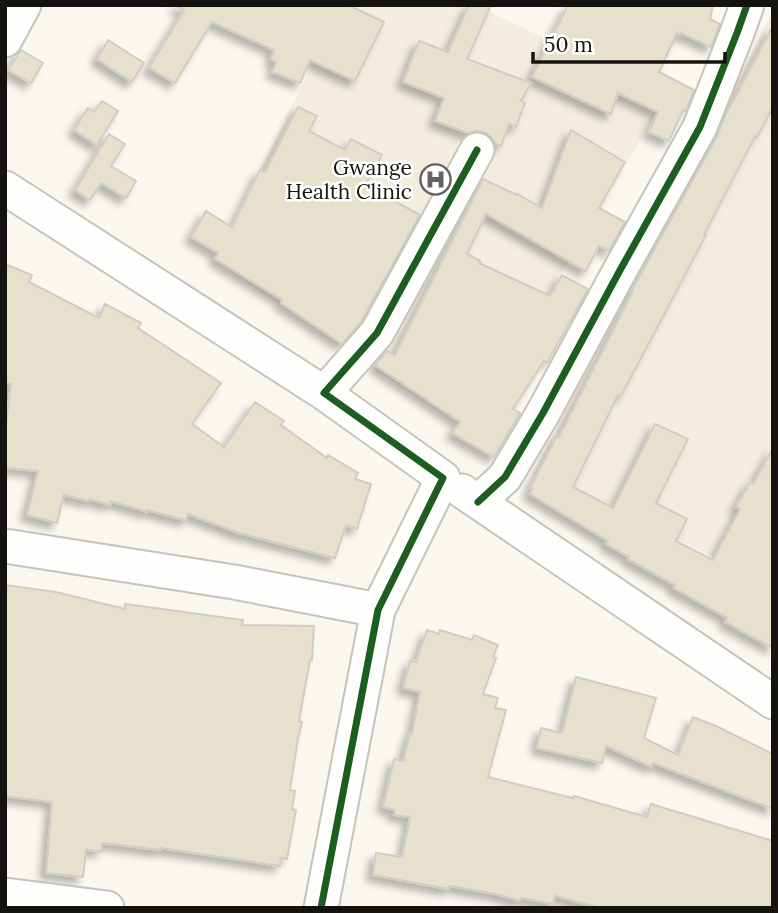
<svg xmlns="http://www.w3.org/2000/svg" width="778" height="913" font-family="Lora,serif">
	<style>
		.built { fill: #f2edde }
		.building { fill: #e7e0cc; stroke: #cfcdc6; stroke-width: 2; filter: url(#shadow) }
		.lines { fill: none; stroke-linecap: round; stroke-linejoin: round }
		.minor-casing { stroke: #c5c3be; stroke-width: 37 }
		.minor { stroke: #fefefd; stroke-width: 33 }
		.cycleway-casing { stroke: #fff; stroke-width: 11 }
		.cycleway { stroke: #1b5e20; stroke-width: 7 }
		.labels { text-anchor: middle; stroke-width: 5; stroke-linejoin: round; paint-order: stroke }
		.poi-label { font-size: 21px; fill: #15130f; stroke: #fff; text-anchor: end }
	</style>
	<defs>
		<filter id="shadow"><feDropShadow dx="-6" dy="6" stdDeviation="3.5" flood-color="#0004"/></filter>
	</defs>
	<rect width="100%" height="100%" fill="#faf7ef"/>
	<path class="built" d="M343,5H475L595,62L663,101L469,431L356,357L214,260Z
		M773,11V587L596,499L558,478L539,479L533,474Z"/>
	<path class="building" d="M174,5H348L384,22L355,81L310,60L300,83L272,72L276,62L271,59L274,50L212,22L175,83L149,68L184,10Z
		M469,5H491L467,59L531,83L521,101L525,103L516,127L509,124L501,146L495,143L493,139L486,133L477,131L468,133L435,121L444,98L403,82L419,41L448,52Z
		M568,5H713L710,19L720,24L711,47L681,33L680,35L677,33L659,72L694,90L686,111L683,110L669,141L649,132L658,112L618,93L611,114L532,77Z
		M773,26V107L757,137L755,136L704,235H706L621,396L618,395L573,487L613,508L655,424L688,439L656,503L687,519L676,541L713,560L740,509L736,507L750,482L753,484L773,448V648L725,622L727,618L674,588L675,585L628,559L629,557L606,544L608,541L530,494L533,489L530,488L557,436L559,437L632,293L631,292L717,136L725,116Z
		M108,40L144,63L132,82L97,59Z
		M21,50L43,63L31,83L8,70Z
		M102,101L118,111L97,145L74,130L88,108L94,112Z
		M298,107L317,116L309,131L345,150L351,139L382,155L365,185L420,215L361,322L342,344L281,303L282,300L215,259L218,253L191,237L206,211L232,227L260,170L265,172Z
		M571,130L625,162L599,208L625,222L609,251L599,246L586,271L486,214L467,254L480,261L479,263L550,296L562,275L588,289L547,363L544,361L513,409L520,413L494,457L452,433L460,422L375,365L387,351L395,355L483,179L517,195V194L542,208Z
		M109,134L125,144L111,166L136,181L126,198L101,183L90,200L75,190Z
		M5,264L32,275L29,282L99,318L105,304L141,323L138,328L221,383L192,424L224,447L255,402L284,421L281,425L327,458L328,455L358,473L355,479L371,484L357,529L346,525L335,558L239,533L188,514L186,520L177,518L147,510V512L111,501L110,505L89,499V501L64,495L57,523L27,515L38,471L5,468V431L11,384L5,383Z
		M5,585L56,592L125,609V604L243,620L242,625L314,626L312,660H310L299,721L302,722L298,739L290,790L295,791L292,809L296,810L287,859L281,858L280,866L160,848V850L102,843V851L86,850L83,877L46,873L52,802L5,796Z
		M427,630L439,634L440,630L472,640L474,635L498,645L493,657L496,658L483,694L498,698L495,708L506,710L488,777L573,798L574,796L647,817L651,804L773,841V908H600L555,896L553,904L521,898L520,901L496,894L449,886L448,889L373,875L376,853L402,857L410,817L394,815L395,810L383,807L394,759L403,761L410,733L412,734L420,692L403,688L410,661L416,662Z
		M576,677L656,698L644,738L678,755L693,717L716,726L773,754V809L653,763L652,767L606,746L602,763L537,748L541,728L562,733Z"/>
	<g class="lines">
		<defs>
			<path id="minor" d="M5,40L24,5
				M5,188L324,393
				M462,491L773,702
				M478,502L505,477L543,413L619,272L700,127L737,33L747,5
				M5,546L234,582L378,610
				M5,895L107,908
				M321,908L378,610L443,478L324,393L377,333L477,150"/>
		</defs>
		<use href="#minor" class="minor-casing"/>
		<use href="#minor" class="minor"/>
		<defs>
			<path id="cycleway" d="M478,502L505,477L543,413L619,272L700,127L737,33L747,5
				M321,908L378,610L443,478L324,393L377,333L477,150"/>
		</defs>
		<use href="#cycleway" class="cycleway-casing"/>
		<use href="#cycleway" class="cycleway"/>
	</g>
	<defs>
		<symbol id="hospital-ring" viewBox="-11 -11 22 22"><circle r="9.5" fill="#fff" stroke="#65635d" stroke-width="1.5"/><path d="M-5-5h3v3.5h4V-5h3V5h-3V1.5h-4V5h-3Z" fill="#65635d"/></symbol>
	</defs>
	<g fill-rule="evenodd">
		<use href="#hospital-ring" x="418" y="162" width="35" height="35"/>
	</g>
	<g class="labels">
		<g class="poi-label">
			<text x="412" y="175">Gwange<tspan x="412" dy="24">Health Clinic</tspan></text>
		</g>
	</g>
	<rect width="778" height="913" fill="none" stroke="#15130f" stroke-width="14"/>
	<path d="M533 52v10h192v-10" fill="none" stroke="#15130f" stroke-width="3.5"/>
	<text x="544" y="52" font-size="21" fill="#15130f" stroke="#ffffff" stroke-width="5" paint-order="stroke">50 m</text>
</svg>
